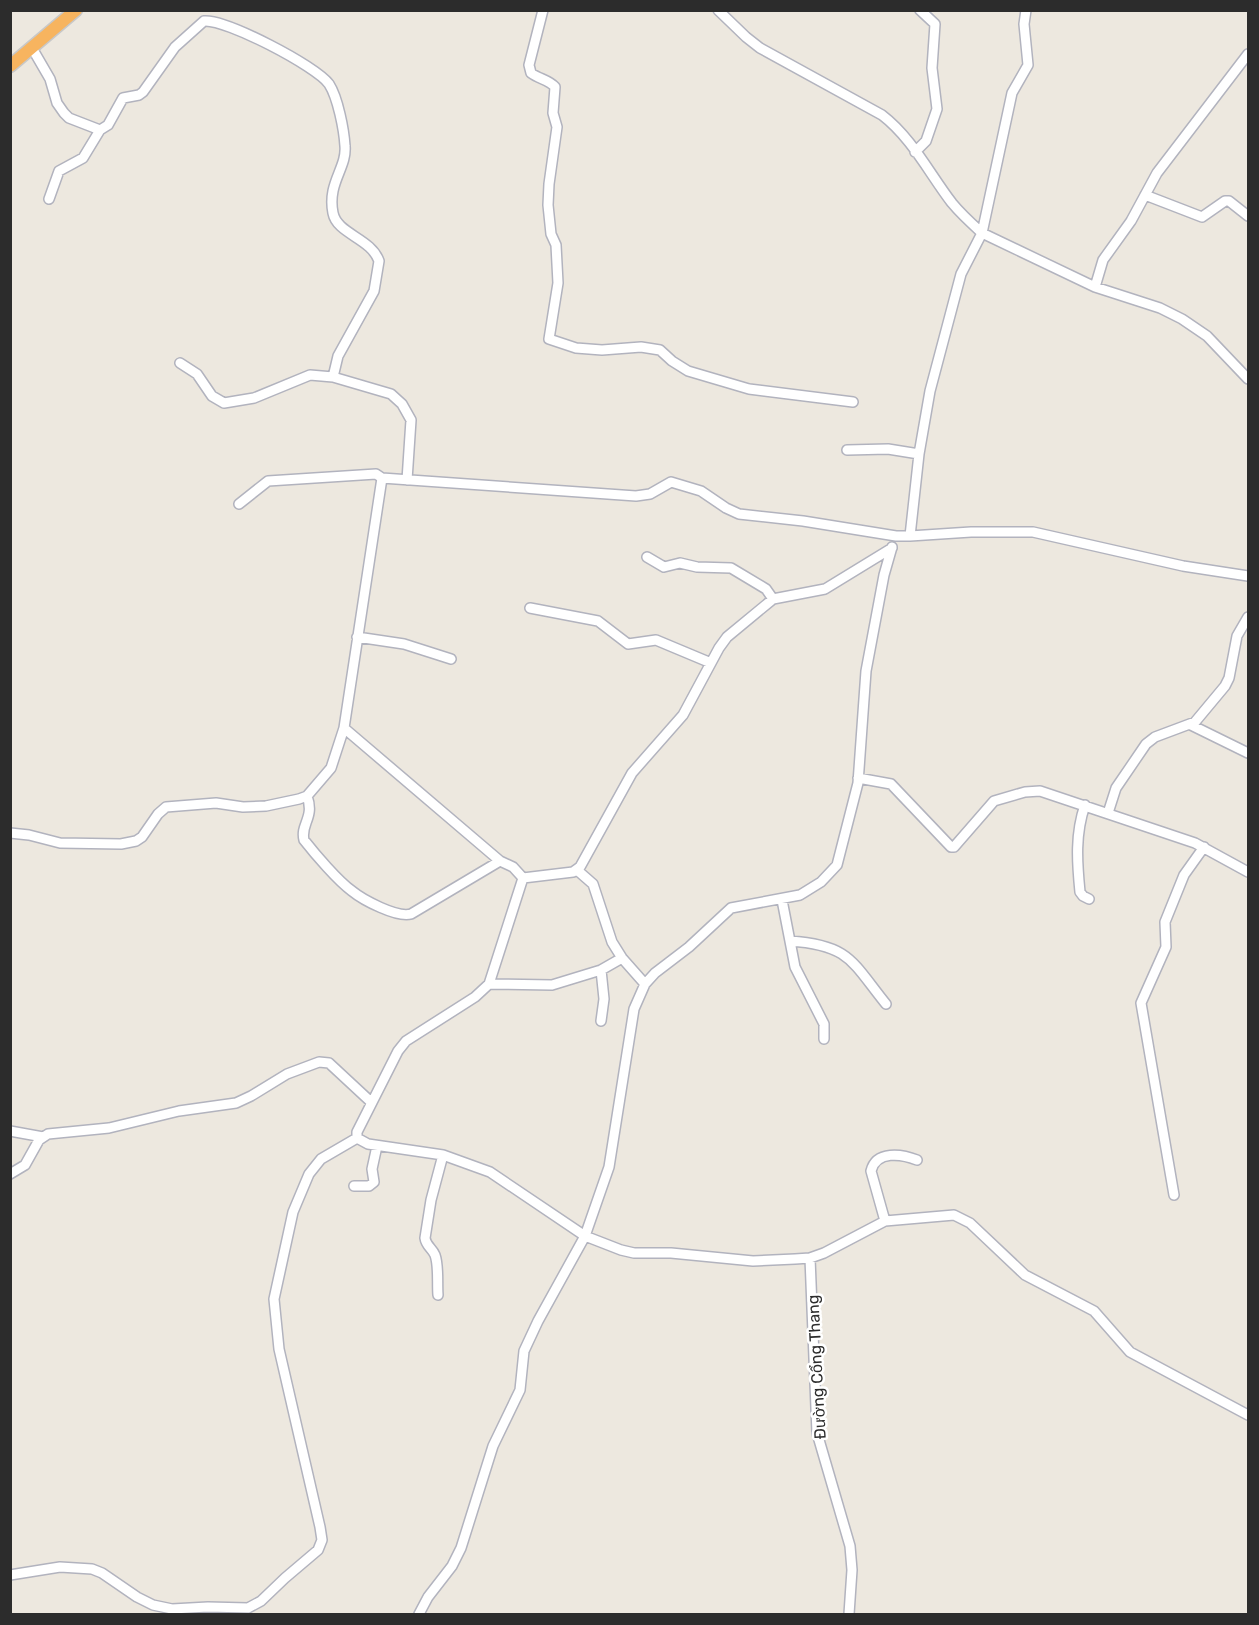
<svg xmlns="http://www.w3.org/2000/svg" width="1259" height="1625" font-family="Rubik,sans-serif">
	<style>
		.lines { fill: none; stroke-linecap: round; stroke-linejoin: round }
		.minor-casing { stroke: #b2b3be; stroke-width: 12 }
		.highway-casing { stroke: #c8c8c8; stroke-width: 15 }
		.minor { stroke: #fff; stroke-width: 9 }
		.highway { stroke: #f7b45f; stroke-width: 12 }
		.labels { text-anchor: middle; stroke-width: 5; stroke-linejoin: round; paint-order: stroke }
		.street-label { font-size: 16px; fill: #2c2c2c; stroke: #fff }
	</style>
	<rect width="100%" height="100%" fill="#ede8df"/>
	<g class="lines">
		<defs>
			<path id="minor" d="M543,10L529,65L531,73C539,79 549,80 555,87L553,113L557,127L549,184L548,205L551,234L556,245L558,283L549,339L576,348L602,350L641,347L660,350L672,361L688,371L749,389L853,402
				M718,10L746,37L760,48L882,115C912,138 929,173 952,203C961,214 971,223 982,233
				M32,48L50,79L57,103L64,113L69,118L100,130
				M915,152L926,141L937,109L932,68L935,24L920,10
				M1145,195L1202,217L1225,201H1229L1248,216
				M49,199L59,171L83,158L100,130L108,125L123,98L139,95L143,92L175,47L204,21C226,19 316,66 329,84C338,98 344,130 345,146C347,168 327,183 333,213C337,234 371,238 379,261L374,291L338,356L333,377
				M982,233L1012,93L1028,65L1024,24L1026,10
				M1095,287L1103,260L1131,221L1157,173L1248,54
				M180,363L197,374L212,396L224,403L254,398L310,375L333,377L391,394L402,404L411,420L407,480
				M847,450L888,449L919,454
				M239,504L268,481L376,474L382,478
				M910,536L971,532H1033L1183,566L1248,576
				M892,547L884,575L866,671L858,783L837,865L821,882L800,895L731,908L689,947L655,973L645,984L634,1009L609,1167L585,1236L621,1250L634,1253H671L753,1261L795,1259L810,1258L824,1253L885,1221L954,1215L970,1223L1025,1275L1094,1311L1130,1352L1248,1415
				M647,557L664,567L680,563L697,567L731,568L766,589L773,599
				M530,608L598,621L628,644L656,640L711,663
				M357,637L404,644L451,659
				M1191,725L1248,753
				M858,778L891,784L951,847H954L994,801L1025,792L1040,791L1195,843L1248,872
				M307,796C315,818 300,824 304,840C315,854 338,881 352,891C363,900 397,918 411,914L500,861
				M1085,805C1075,834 1077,862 1080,892L1083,896L1089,899
				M1108,813L1116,788L1146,744L1155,737L1195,722L1225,686L1229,678L1237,636L1248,617
				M10,833L29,835L60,843L121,844L136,841L142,837L158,814L166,807L216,803L243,807L266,806L299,799L307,796L331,768L344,728
				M577,870L593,884L612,942L622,958L645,984
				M523,878L573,872L580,867L632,773L683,715L719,648L727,637L773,599L825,589L892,548
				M782,900L795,967L824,1024V1039
				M790,941C850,945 852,962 886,1004
				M489,984L552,985L601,970L622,958
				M601,1021L604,999L601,970
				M10,1131L43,1137
				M10,1174L25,1165L39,1140L48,1134L109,1128L179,1111L236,1103L251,1096L287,1074L319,1062L329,1063L371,1102
				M354,1186H369L374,1182L372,1169L377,1146
				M1174,1195L1141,1003L1166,947L1165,922L1184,875L1204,847
				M885,1221L871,1171C876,1150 902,1154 917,1160
				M810,1258L817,1433L850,1546L852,1570L849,1614
				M438,1295C437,1283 439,1266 435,1255C432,1248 426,1246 425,1238L431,1200L443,1155
				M10,1575L60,1567L92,1569L102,1573L137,1597L153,1605L172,1609L208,1607L248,1608L261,1601L285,1578L318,1550L322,1540L320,1527L279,1349L274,1299L293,1212L309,1174L321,1159L357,1138
				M419,1614L428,1597L452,1566L461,1548L493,1446L520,1390L524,1351L538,1321L585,1236L490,1172L443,1155L368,1144L357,1138V1132L398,1051L406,1041L475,997L489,984L523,878L513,867L500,861L344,728L382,478L636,496L650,494L671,482L701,491L726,508L739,514L803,521L896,536H910L919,454L930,391L961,274L982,233L1095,287L1160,308L1182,319L1207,336L1248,379"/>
			<path id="highway" d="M10,66L76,10"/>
		</defs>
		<use href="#minor" class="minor-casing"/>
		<use href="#highway" class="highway-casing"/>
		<use href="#minor" class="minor"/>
		<use href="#highway" class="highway"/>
	</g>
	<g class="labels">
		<g class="street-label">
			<text transform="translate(816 1367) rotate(-93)" y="6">Đường Cổng Thang</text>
		</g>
	</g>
	<rect width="1259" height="1625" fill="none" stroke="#2c2c2c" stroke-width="24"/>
</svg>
